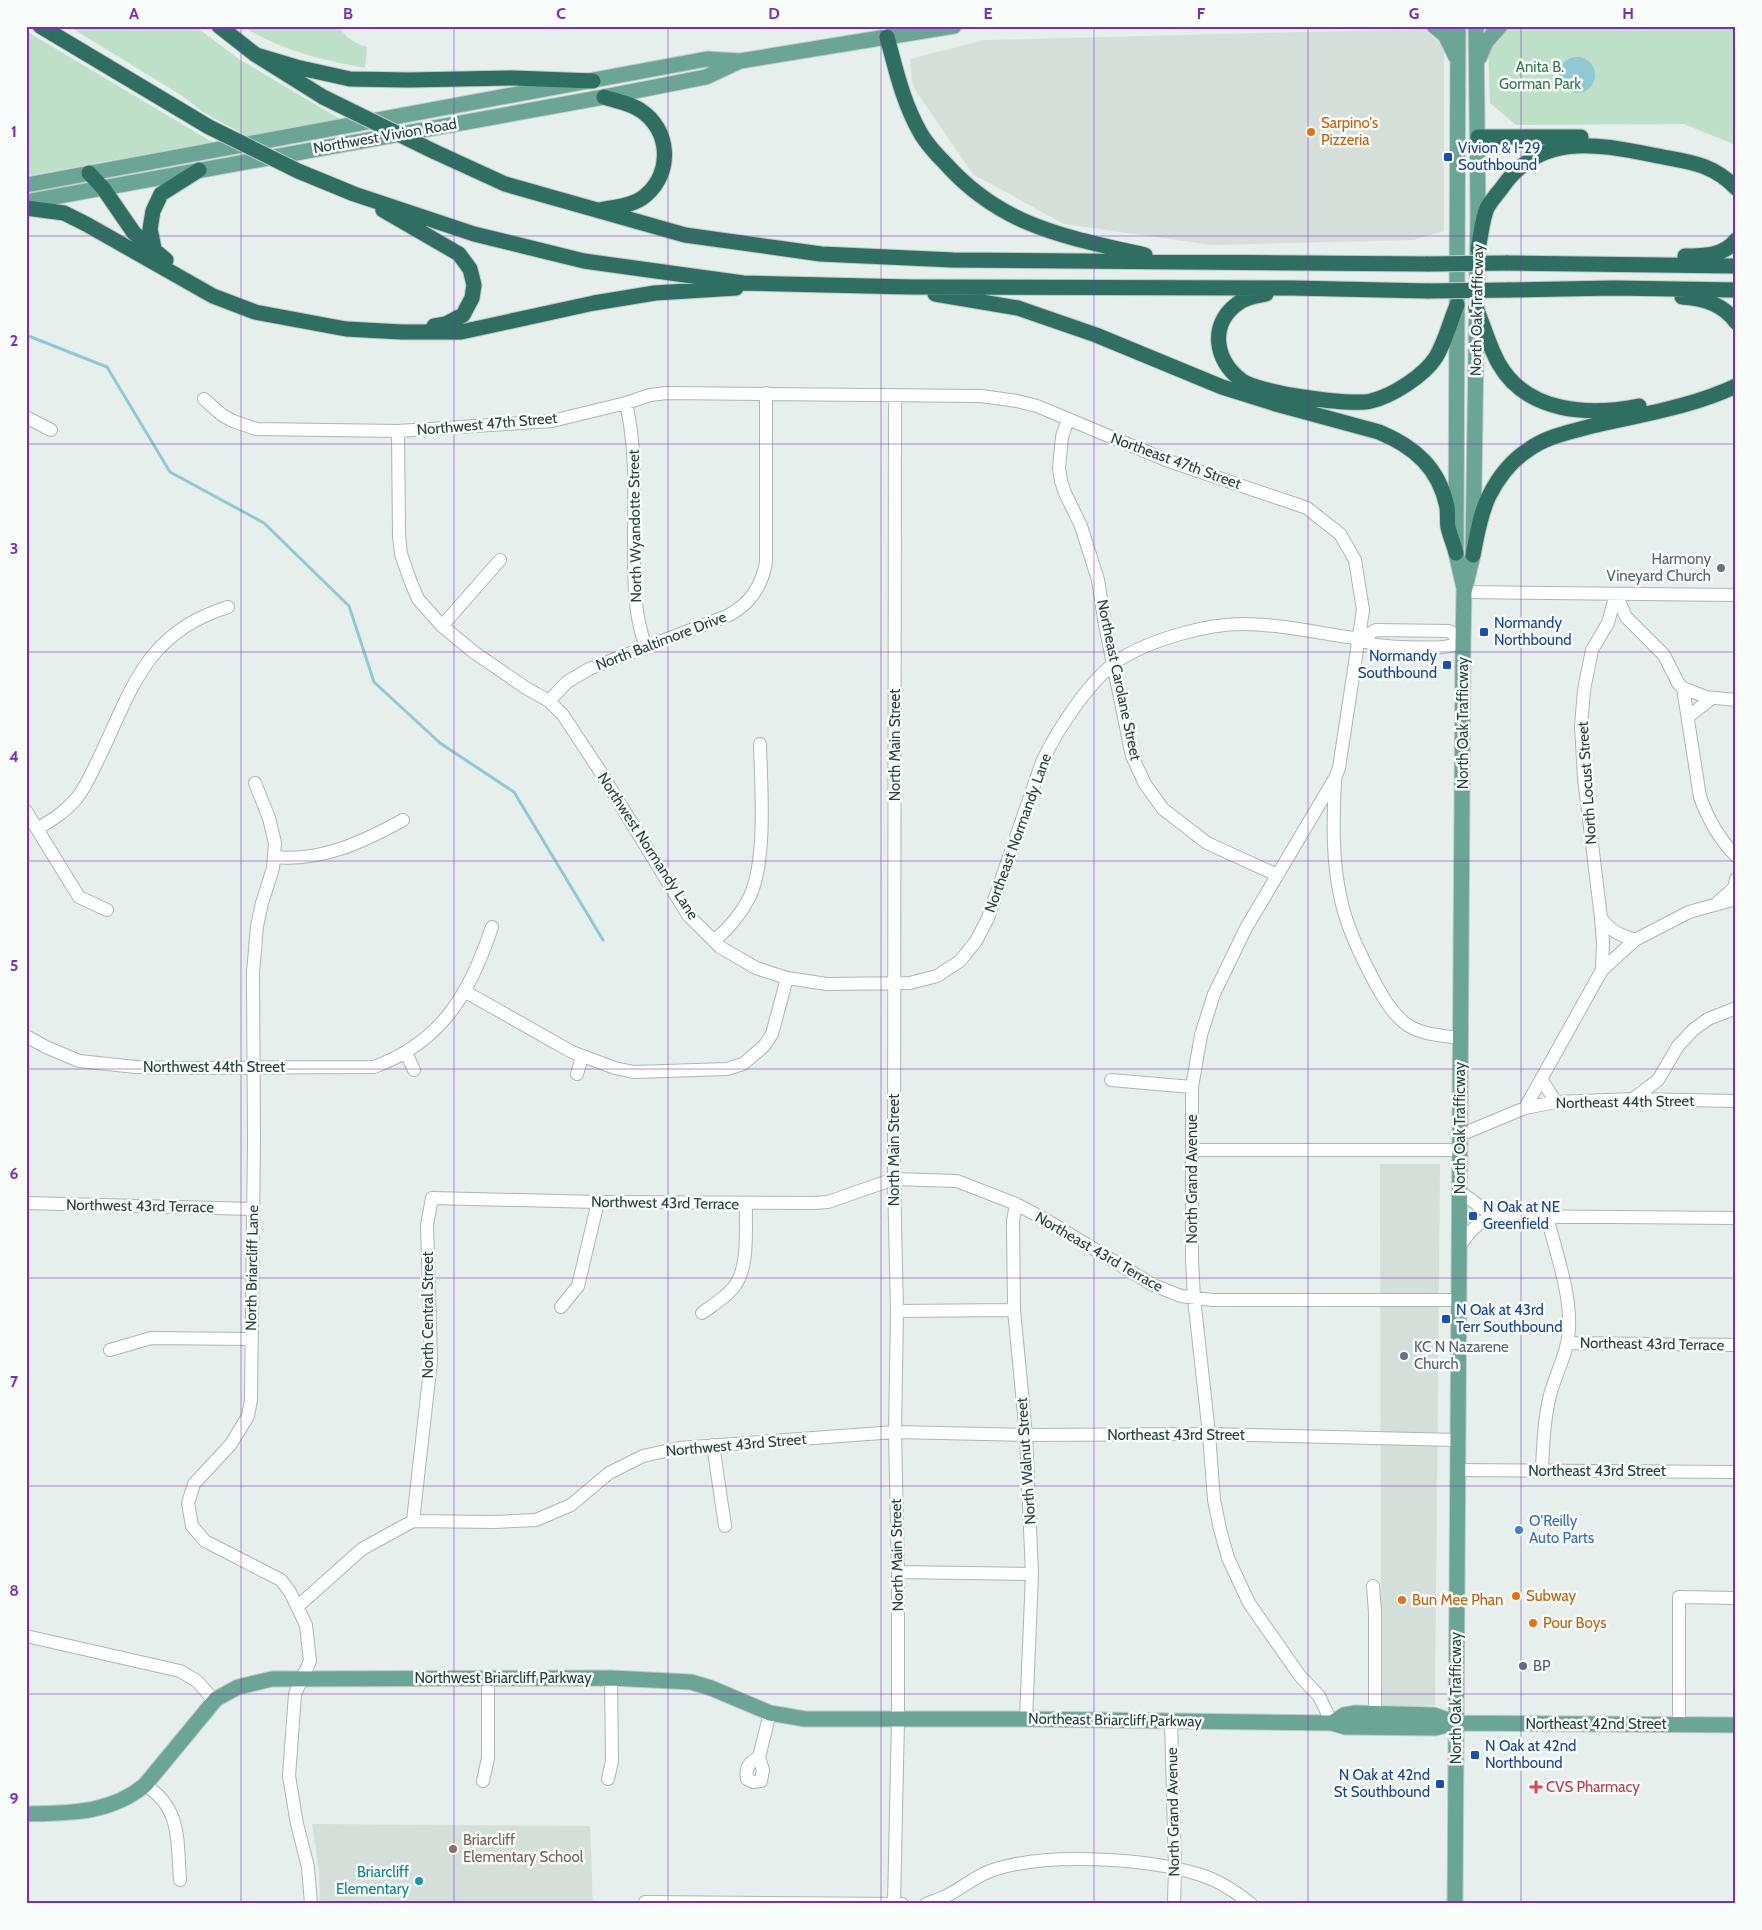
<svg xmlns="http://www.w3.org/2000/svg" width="1762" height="1930" font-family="Cabin,sans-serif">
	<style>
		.built { fill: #d4dfda }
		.green { fill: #bfe0c8 }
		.water { fill: #8ec9d4 }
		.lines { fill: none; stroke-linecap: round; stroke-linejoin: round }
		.stream { stroke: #8ec9d4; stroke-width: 3 }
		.minor-casing { stroke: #a8b8b2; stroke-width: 14 }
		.major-casing { stroke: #c2cac8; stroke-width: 17 }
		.highway-casing { stroke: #c2cac8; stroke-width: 17 }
		.minor { stroke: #fff; stroke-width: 12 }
		.major { stroke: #6aa596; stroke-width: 15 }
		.highway { stroke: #2f6f62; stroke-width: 15 }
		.highway-bridge-casing { stroke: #c2cac8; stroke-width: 17; stroke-linecap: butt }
		.highway-bridge { stroke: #2f6f62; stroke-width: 15 }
		.grid { fill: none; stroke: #7b2cbf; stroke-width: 1; stroke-opacity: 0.55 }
		.food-dot { fill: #e8710a; stroke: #f7fbf9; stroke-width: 2 }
		.transit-dot { fill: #1a4fb4; stroke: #f7fbf9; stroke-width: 2 }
		.worship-dot { fill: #6b7280; stroke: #f7fbf9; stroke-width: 2 }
		.shop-dot { fill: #3f7fe0; stroke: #f7fbf9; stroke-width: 2 }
		.service-dot { fill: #5c6f8a; stroke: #f7fbf9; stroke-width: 2 }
		.health-dot { fill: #e0444e; stroke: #f7fbf9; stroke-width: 2 }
		.education-dot { fill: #8d6e63; stroke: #f7fbf9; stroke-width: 2 }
		.culture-dot { fill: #0f9aa8; stroke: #f7fbf9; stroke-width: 2 }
		.labels { text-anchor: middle; stroke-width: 5; stroke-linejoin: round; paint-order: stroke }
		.park-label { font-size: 15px; fill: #2d7a4b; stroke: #f7fbf9 }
		.food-label { font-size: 15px; fill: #c56008; stroke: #f7fbf9; text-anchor: start }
		.street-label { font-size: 15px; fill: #24423a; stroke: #f7fbf9 }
		.transit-label { font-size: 15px; fill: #164399; stroke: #f7fbf9; text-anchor: start }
		.worship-label { font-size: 15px; fill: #5b616d; stroke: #f7fbf9; text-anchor: end }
		.shop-label { font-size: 15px; fill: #366cbe; stroke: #f7fbf9; text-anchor: start }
		.service-label { font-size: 15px; fill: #4e5e75; stroke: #f7fbf9; text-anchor: start }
		.health-label { font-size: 15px; fill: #be3a42; stroke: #f7fbf9; text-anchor: start }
		.education-label { font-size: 15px; fill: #785e54; stroke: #f7fbf9; text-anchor: start }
		.culture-label { font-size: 15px; fill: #0d838f; stroke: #f7fbf9; text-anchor: end }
		.neatline { fill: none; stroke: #7b2cbf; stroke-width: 2 }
		.grid-label { font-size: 16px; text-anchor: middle; font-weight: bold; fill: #7b2cbf }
	</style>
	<rect width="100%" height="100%" fill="#e6efeb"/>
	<path class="built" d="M1424,29L1444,47V231L1413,240L1212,245L1064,224L973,174L913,87L910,59L984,40Z
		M1380,1164H1440L1435,1705L1381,1709Z
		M312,1824L590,1826L593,1904H320L319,1872Z"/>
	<path class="green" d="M68,26H195L239,59L340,119L248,137L203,112L181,95Z
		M242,26H339C345,38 355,43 367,47L365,68C321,60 280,50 242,26Z
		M1503,26H1736V145L1684,124L1516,125L1490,103L1488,47Z
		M26,31L212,142L26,176Z"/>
	<path class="water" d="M1559 75a18 18 0 1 1 36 0a18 18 0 1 1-36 0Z"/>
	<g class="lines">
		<path class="stream" d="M26,335L107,367L170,472L264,523L349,606L374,682L440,743L514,792L603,940"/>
		<defs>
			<path id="minor" d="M885,26L887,37
				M204,399L222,415L233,421L256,429L398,431L552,421L626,403L650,395L667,393L981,396L1017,401L1037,406L1166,460L1307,508L1340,534L1355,560L1363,610L1339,768L1335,778L1246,928L1214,994L1201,1035L1192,1087V1259L1194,1298L1209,1434L1214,1500L1220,1529L1228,1558L1249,1603L1300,1676L1319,1696L1332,1723
				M626,403C637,451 634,500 634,549C634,582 634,616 646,647
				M26,417L51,430
				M1068,419L1062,437L1059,468L1061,481L1065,493L1081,526L1098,580L1105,625L1132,756L1145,784L1163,809L1207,843L1277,875
				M398,431L399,536L401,554L410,580L418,599L442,626L475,653L526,688L549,701L563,715L598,768L688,915L720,947L756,968L787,978L827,984L910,983L937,976L960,961L976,941L988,918L1042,762C1057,730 1092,676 1122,658C1153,639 1207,624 1242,624C1280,624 1318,633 1355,638C1363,640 1369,644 1377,645C1389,647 1439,649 1449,646C1454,645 1459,643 1463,641
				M1464,592L1736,595
				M1616,594L1608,623L1592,650L1584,690L1581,726L1584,778L1601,918C1610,931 1620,935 1635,940
				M1616,594L1626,617L1664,655L1678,683L1683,688L1700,797C1708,819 1719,839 1736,856
				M442,626L500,560
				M1360,639L1376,630L1449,631L1463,641
				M1683,688L1706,697L1736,700
				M549,701L567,682L589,669L727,616C749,605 762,586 766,562V393
				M1689,716L1712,698
				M1335,782C1333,821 1332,861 1341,900C1347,928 1361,956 1374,981C1383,997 1393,1016 1409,1026C1424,1035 1444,1036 1461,1038
				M255,783L269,818L275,843L273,868L262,903L257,926L253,973L254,1140L251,1400L248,1416L231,1444L194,1484L188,1503L192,1526L205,1541L281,1580L290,1592L306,1625L310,1661L295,1694L289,1776L297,1824L308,1867L311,1904
				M26,811L79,897L107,910
				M37,829C52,820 65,812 76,799C87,786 92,771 100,756C133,686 147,632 228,607
				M274,857C321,862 363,842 403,820
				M1718,902L1734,888L1736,879
				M1601,918L1603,942L1602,970
				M714,941C728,929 742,913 750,896C767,859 761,785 760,744
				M464,991L572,1052L615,1068L634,1072L727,1069L743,1064L764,1046L772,1034L787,978
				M26,1036L46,1047L79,1061L136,1067L176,1068L374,1067C442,1042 470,993 492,927
				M406,1053L414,1070
				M577,1074L582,1057
				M1541,1079L1556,1102
				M1111,1080L1192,1087
				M1633,1099L1658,1080L1678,1046L1693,1030L1708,1019L1736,1008
				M1525,1108L1602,970L1635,940L1689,912L1736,899
				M1460,1135L1525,1108L1556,1102L1633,1099L1736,1101
				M1192,1150H1460
				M1459,1191L1493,1216
				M26,1203L253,1209
				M1016,1204L1013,1221L1014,1310L1026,1435L1032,1574L1026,1719
				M1459,1247C1469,1232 1477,1223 1493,1216L1736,1218
				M561,1307L578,1286L598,1202
				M897,1311L1014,1310
				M702,1313C713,1305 725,1298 733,1288C750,1269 745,1228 746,1203
				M1568,1343L1736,1345
				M110,1350L151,1338L251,1339
				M713,1445L725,1526
				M1457,1470L1736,1472
				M1542,1470C1543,1445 1544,1420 1550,1395C1556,1372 1568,1353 1569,1329C1571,1294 1556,1252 1547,1217
				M413,1521L431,1361L427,1225L432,1198L598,1202L814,1203L828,1202L894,1179L957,1181L1016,1204L1048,1221L1153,1285L1181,1296L1212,1300H1459
				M898,1572L1032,1574
				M1373,1586L1375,1612V1714
				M297,1607L362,1549L413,1521L494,1522L536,1520L571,1505L609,1473L643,1456L679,1448L895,1432L1026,1435L1209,1434L1458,1440
				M26,1636L180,1671L197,1681L210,1696L216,1699
				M1171,1721L1175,1868L1174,1904
				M1679,1724V1597L1736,1598
				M759,1757C749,1763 745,1767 747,1779L753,1782L761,1781L763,1770L759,1757L770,1713
				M608,1779L612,1761L611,1678
				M483,1781L488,1758V1677
				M145,1785C182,1808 177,1842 180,1880
				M645,1902L902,1904
				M894,1904L898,1720V1572L895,1432L897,1311L894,1179L895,396
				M926,1904C934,1901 943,1898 950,1894C965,1886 977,1875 993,1870C1047,1852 1148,1858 1201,1875C1220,1881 1236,1892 1251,1904"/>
			<path id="major" d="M1434,26L1445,35L1456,57
				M1458,26L1456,553L1464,588
				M1479,58L1486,42L1500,26
				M26,185L707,59L740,61L954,26
				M26,202L604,97L706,77L738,62
				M1332,1723L1344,1715L1355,1713L1434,1715L1456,1723
				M26,1814C69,1813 110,1814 145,1785L216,1699L238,1687L272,1679L611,1678L691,1682L711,1688L770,1713L805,1719H1026L1332,1723L1345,1727L1435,1728L1456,1723L1736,1725
				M1455,1904L1463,641L1464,592L1473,555L1478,211L1476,26"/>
			<path id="highway" d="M40,26L209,127
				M219,26L256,55L323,97
				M887,37C896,70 903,103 921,134C927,144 936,154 945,163C1002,227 1066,237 1145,255
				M256,55L296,67L350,79L409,80L513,78L593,81
				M1478,137H1581
				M433,151L505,184L685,235L821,254L953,260L1428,264
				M298,171L354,194L474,234L584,261L743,283L910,287L1292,288L1428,291
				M89,173L103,188L134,233L166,260
				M26,208L64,213L86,224L213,296L255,312L346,329L402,332H461L594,303L655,293L736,288
				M383,210L459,254L470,269L474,285L472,298L463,315L446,324L434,326
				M599,210C615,207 634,206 646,195C673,172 670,129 640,110C630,103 615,101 604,97
				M1478,249C1481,236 1482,220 1487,208C1491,201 1496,195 1501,189C1539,133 1594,143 1653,155C1687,162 1711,162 1736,188
				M155,253L150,229L153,211L161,194L199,170
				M1685,256C1703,256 1724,256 1736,240
				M1506,263L1736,266
				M1508,290L1614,288L1736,290
				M935,294L1018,308L1096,335L1222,387L1276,404L1379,432C1415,447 1439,468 1447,507C1448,514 1447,521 1448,527C1450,536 1454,545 1456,553
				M1266,294C1256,296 1245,297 1237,304C1209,325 1215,360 1241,380C1257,393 1351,406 1371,401C1392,396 1424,376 1436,357C1445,342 1450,322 1457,305
				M1682,297C1703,298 1723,304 1736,322
				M1476,308C1484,326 1489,347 1499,364C1527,413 1589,416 1639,406
				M1473,555C1477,536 1480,514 1489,496C1498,478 1511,461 1528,450C1547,436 1570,432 1592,426C1639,415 1692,407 1736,386"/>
		</defs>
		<use href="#minor" class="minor-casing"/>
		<use href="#major" class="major-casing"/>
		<use href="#highway" class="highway-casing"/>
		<use href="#minor" class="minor"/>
		<use href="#major" class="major"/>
		<use href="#highway" class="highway"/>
		<defs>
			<path id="highway-bridge" d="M323,97L433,151
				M209,127L298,171
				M1428,264L1506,263
				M1428,291L1508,290"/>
		</defs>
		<use href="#highway-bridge" class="highway-bridge-casing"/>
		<use href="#highway-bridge" class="highway-bridge"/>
	</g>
	<path class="grid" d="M241,26V1904M454,26V1904M668,26V1904M881,26V1904M1094,26V1904M1308,26V1904M1521,26V1904M26,236H1736M26,444H1736M26,652H1736M26,861H1736M26,1069H1736M26,1278H1736M26,1486H1736M26,1694H1736"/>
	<g class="food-dot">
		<circle cx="1311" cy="132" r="5"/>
		<circle cx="1516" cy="1596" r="5"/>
		<circle cx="1402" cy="1600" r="5"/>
		<circle cx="1533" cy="1623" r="5"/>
	</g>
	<g class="transit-dot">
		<rect x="1443" y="152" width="10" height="10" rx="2.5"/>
		<rect x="1479" y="627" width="10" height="10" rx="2.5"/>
		<rect x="1442" y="660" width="10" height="10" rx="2.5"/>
		<rect x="1468" y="1211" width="10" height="10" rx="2.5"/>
		<rect x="1441" y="1314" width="10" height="10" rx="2.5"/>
		<rect x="1470" y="1750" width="10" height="10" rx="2.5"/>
		<rect x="1435" y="1779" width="10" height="10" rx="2.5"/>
	</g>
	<g class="worship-dot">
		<circle cx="1721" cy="568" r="5"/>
		<circle cx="1404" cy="1356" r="5"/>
	</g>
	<circle class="shop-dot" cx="1519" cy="1530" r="5"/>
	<circle class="service-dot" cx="1523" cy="1666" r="5"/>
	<path class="health-dot" d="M1533.5 1779.5h5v5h5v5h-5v5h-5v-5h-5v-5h5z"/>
	<circle class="education-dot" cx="453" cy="1849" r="5"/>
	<circle class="culture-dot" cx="419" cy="1881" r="5"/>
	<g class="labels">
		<g class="park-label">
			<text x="1540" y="72">Anita B.<tspan x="1540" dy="17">Gorman Park</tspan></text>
		</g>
		<g class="food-label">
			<text x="1321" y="128">Sarpino's<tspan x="1321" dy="17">Pizzeria</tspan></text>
			<text x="1526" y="1601">Subway</text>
			<text x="1412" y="1605">Bun Mee Phan</text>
			<text x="1543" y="1628">Pour Boys</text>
		</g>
		<g class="street-label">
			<text transform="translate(385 136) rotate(-10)" y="5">Northwest Vivion Road</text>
			<text transform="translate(1477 310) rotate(-89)" y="5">North Oak Trafficway</text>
			<text transform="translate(487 424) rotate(-5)" y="5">Northwest 47th Street</text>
			<text transform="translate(1176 461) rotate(20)" y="5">Northeast 47th Street</text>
			<text transform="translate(635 526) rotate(-91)" y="5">North Wyandotte Street</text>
			<text transform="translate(661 641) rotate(-21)" y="5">North Baltimore Drive</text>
			<text transform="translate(1119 680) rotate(78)" y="5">Northeast Carolane Street</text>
			<text transform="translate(1463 723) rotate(-90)" y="5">North Oak Trafficway</text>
			<text transform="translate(895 745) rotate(-90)" y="5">North Main Street</text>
			<text transform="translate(1587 783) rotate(-94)" y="5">North Locust Street</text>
			<text transform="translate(1018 833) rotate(-70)" y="5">Northeast Normandy Lane</text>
			<text transform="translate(648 846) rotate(57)" y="5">Northwest Normandy Lane</text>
			<text x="214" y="1072">Northwest 44th Street</text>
			<text transform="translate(1625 1102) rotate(-1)" y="5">Northeast 44th Street</text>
			<text transform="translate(1460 1128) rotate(-90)" y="5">North Oak Trafficway</text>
			<text transform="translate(894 1150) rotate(-90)" y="5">North Main Street</text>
			<text transform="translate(1192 1179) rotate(-90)" y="5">North Grand Avenue</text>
			<text transform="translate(665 1203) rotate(1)" y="5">Northwest 43rd Terrace</text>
			<text transform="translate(140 1206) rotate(1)" y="5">Northwest 43rd Terrace</text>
			<text transform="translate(1099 1252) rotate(30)" y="5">Northeast 43rd Terrace</text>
			<text transform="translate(252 1268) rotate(-89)" y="5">North Briarcliff Lane</text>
			<text transform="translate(428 1315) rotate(-90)" y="5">North Central Street</text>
			<text transform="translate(1652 1344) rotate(1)" y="5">Northeast 43rd Terrace</text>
			<text x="1176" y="1440">Northeast 43rd Street</text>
			<text transform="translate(736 1445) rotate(-5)" y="5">Northwest 43rd Street</text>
			<text transform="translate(1026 1461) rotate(-94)" y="5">North Walnut Street</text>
			<text x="1597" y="1476">Northeast 43rd Street</text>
			<text transform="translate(897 1555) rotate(-91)" y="5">North Main Street</text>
			<text x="503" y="1683">Northwest Briarcliff Parkway</text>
			<text transform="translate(1456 1698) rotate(-90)" y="5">North Oak Trafficway</text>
			<text transform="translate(1115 1720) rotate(1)" y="5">Northeast Briarcliff Parkway</text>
			<text x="1596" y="1729">Northeast 42nd Street</text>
			<text transform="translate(1173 1812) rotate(-91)" y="5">North Grand Avenue</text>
		</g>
		<g class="transit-label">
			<text x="1458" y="153">Vivion &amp; I-29<tspan x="1458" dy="17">Southbound</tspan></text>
			<text x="1494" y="628">Normandy<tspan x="1494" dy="17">Northbound</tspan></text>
			<text x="1437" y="661" text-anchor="end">Normandy<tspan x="1437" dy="17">Southbound</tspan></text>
			<text x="1483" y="1212">N Oak at NE<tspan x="1483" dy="17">Greenfield</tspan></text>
			<text x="1456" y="1315">N Oak at 43rd<tspan x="1456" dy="17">Terr Southbound</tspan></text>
			<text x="1485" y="1751">N Oak at 42nd<tspan x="1485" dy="17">Northbound</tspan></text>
			<text x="1430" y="1780" text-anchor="end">N Oak at 42nd<tspan x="1430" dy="17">St Southbound</tspan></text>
		</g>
		<g class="worship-label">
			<text x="1711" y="564">Harmony<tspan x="1711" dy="17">Vineyard Church</tspan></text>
			<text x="1414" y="1352" text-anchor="start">KC N Nazarene<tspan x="1414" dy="17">Church</tspan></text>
		</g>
		<g class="shop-label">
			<text x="1529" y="1526">O'Reilly<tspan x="1529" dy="17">Auto Parts</tspan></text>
		</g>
		<g class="service-label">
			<text x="1533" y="1671">BP</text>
		</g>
		<g class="health-label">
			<text x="1546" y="1792">CVS Pharmacy</text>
		</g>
		<g class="education-label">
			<text x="463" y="1845">Briarcliff<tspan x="463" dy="17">Elementary School</tspan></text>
		</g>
		<g class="culture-label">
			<text x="409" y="1877">Briarcliff<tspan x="409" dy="17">Elementary</tspan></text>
		</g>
	</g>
	<rect width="1762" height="1930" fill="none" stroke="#f7fbf9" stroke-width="55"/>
	<rect x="28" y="28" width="1706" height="1874" class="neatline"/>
	<g class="grid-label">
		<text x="134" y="19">A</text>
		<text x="348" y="19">B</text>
		<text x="561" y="19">C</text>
		<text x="774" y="19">D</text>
		<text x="988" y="19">E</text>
		<text x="1201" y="19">F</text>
		<text x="1414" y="19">G</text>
		<text x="1628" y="19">H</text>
		<text x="14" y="137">1</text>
		<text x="14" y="346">2</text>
		<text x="14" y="554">3</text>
		<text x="14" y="762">4</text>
		<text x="14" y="971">5</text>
		<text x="14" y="1179">6</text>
		<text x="14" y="1387">7</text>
		<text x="14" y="1596">8</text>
		<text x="14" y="1804">9</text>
	</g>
</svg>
